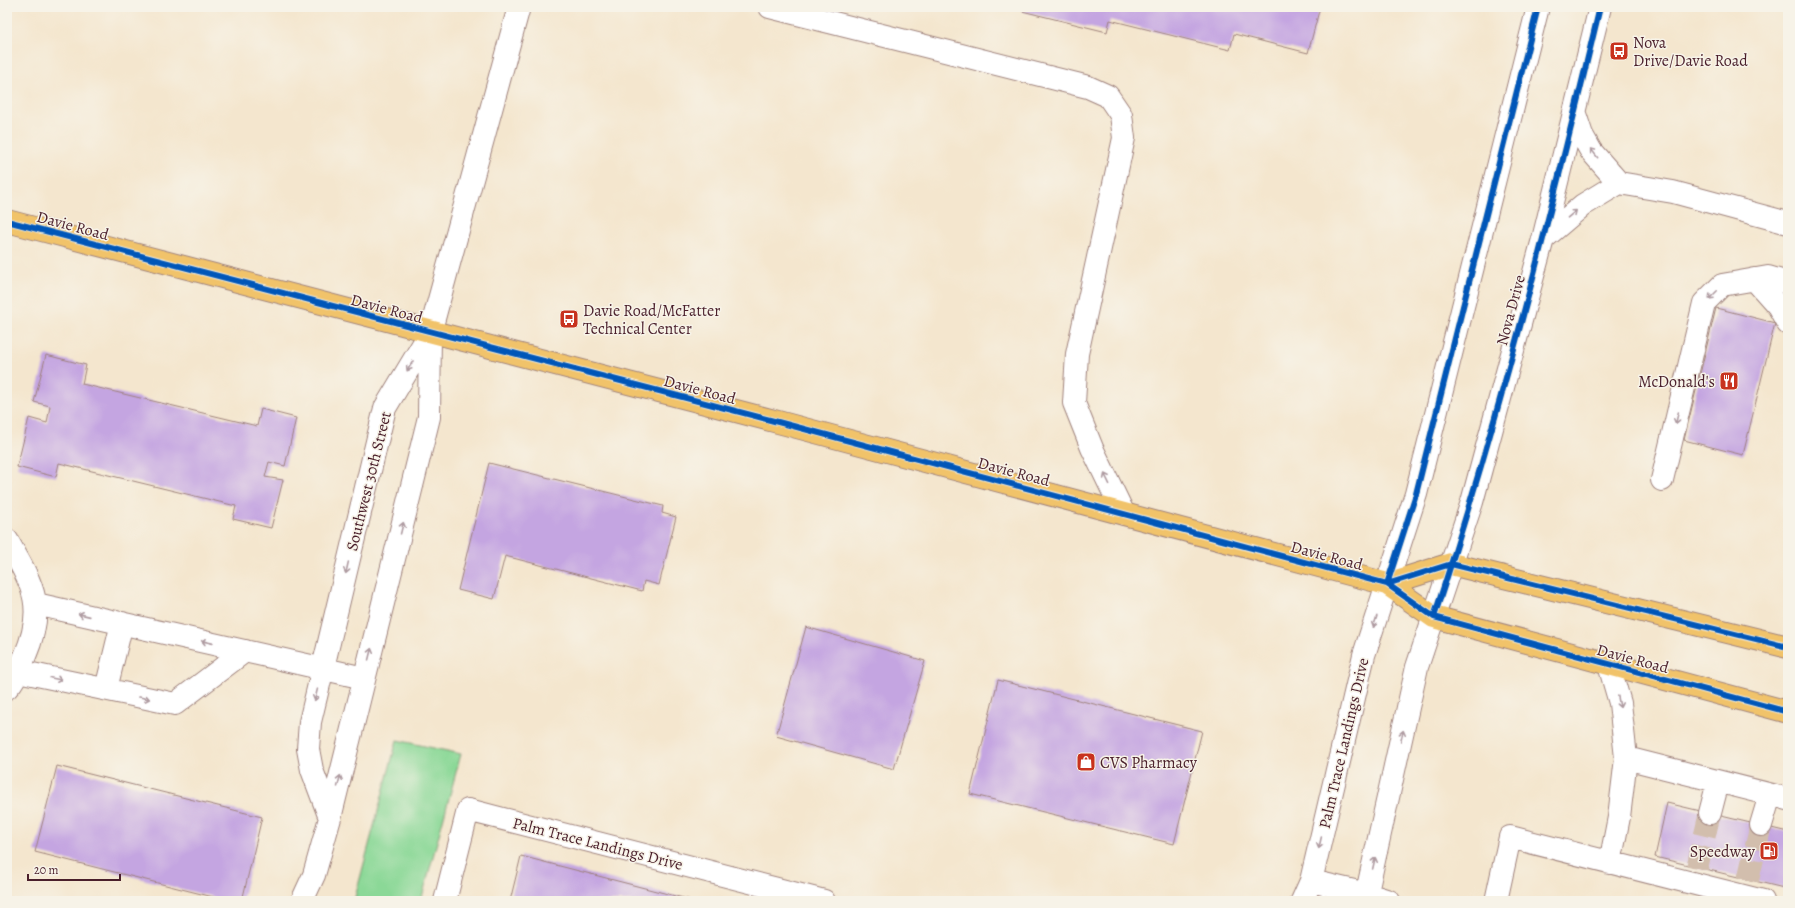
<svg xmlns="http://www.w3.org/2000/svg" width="1795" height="908" font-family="Alegreya,serif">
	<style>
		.green { fill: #8bd897; stroke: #6a7c61 }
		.building { fill: #c4a5e1 }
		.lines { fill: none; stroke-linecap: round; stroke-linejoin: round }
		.minor-tunnel { stroke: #d2bead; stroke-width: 22; stroke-dasharray: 22 11; stroke-linecap: butt }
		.minor-casing { stroke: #9f827c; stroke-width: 24 }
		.major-casing { stroke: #9f827c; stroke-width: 24 }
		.minor { stroke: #fff; stroke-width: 22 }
		.major { stroke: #f1c36a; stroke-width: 22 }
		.cycleway-casing { stroke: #f7f3e8; stroke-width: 8 }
		.cycleway { stroke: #0057b8; stroke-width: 6 }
		.oneway { stroke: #ae9aa0 }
		.labels { text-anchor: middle; stroke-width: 3; stroke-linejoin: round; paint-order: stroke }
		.poi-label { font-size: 16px; fill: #4a1f2b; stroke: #f7f3e8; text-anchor: start }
		.street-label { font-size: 16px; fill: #4a1f2b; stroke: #f7f3e8 }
	</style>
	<rect width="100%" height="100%" fill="#f7f3e8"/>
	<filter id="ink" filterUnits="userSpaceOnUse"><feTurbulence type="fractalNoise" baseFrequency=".025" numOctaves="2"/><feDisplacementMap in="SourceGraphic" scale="8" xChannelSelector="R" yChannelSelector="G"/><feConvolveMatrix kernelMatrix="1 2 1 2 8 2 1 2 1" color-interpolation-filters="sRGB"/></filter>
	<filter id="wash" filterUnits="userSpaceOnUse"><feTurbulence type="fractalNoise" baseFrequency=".012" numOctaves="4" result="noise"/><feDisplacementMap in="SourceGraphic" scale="16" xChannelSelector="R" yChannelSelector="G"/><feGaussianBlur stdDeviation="0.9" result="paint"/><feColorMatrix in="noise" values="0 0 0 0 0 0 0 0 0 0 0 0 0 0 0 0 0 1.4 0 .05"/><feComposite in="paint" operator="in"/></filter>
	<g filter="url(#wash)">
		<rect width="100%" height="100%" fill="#f4e6ce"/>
		<path class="green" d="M397,740L461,754L421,901H354Z"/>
		<g id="blocks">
			<path class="building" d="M1023,7H1320L1308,53L1234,34L1230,50L1110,20L1107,32L1022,11Z
				M1716,308L1775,323L1743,455L1684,440Z
				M46,355L86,365L82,384L257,426L261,409L296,418L285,466L269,462L265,477L283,480L271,528L233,519L236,506L59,463L56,477L17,467L29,418L47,423L50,406L34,402Z
				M489,463L663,506L662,513L676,517L659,585L644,581L642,591L505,556L494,599L458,590Z
				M806,627L925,661L894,769L776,736Z
				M998,680L1202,731L1174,844L970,794Z
				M57,766L262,817L242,901H229L35,852Z
				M1667,803L1788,832V889L1655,857Z
				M521,856L691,900V901H510Z"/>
		</g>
	</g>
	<g filter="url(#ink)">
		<use href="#blocks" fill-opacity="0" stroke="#9f827c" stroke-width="1"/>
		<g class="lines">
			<path class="minor-tunnel" d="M1697,868L1710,813
				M1748,880L1761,825"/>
			<defs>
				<path id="minor" d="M770,7L1088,87L1108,96L1121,115L1124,138L1077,354L1074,403L1092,448L1124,514
					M1575,114L1582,135L1591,151L1619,183L1673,192L1788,223
					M1543,239L1583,205L1619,183
					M1754,279L1778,306L1788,324
					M1662,480L1704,303L1722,285L1768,277L1788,283
					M7,540C32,584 47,605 25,656C20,667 16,679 7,688
					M36,604L364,678
					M1609,665L1620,703L1626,758L1619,817L1610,863
					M18,671L175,704L245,651
					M106,689L122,623
					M1626,758L1788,799
					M1710,813L1718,782
					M330,818L312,770L308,749L310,722L385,408L430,333
					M1761,825L1770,795
					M1311,881L1367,894L1389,901
					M302,901L314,875L330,818L429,417L430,333L519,7
					M445,901L468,810L824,901
					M1302,901L1311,881L1364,655L1416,494L1538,7
					M1365,901L1417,667L1472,502L1543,239L1600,7
					M1496,901L1510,837L1763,901"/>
				<path id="major" d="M7,221L778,422L1387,584L1434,617L1788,712
					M1387,584L1451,564L1788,647"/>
			</defs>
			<use href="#minor" class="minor-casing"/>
			<use href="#major" class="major-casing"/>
			<use href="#minor" class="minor"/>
			<use href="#major" class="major"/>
			<defs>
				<path id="cycleway" d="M7,221L778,422L1387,584L1434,617L1788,712
					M1387,584L1416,494L1538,7
					M1387,584L1451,564L1788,647
					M1434,617C1500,417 1551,212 1600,7"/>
			</defs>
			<use href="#cycleway" class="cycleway-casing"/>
			<use href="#cycleway" class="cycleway"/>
		</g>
		<defs><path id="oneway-shaft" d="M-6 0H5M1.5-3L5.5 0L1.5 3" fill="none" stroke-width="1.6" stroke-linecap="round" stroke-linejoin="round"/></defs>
		<g class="oneway">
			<use href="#oneway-shaft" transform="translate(1594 153) rotate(-128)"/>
			<use href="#oneway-shaft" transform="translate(1572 214) rotate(-40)"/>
			<use href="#oneway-shaft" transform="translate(1713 295) rotate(135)"/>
			<use href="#oneway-shaft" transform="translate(410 366) rotate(121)"/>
			<use href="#oneway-shaft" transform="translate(1677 418) rotate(103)"/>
			<use href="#oneway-shaft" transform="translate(1107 479) rotate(-116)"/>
			<use href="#oneway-shaft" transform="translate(402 528) rotate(-76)"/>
			<use href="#oneway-shaft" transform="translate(347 568) rotate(103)"/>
			<use href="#oneway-shaft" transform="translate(84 615) rotate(-167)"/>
			<use href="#oneway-shaft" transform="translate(1375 622) rotate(108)"/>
			<use href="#oneway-shaft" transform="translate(207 642) rotate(-167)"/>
			<use href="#oneway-shaft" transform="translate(370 654) rotate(-76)"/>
			<use href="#oneway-shaft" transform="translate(56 679) rotate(12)"/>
			<use href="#oneway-shaft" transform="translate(316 695) rotate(104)"/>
			<use href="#oneway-shaft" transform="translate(144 698) rotate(12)"/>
			<use href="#oneway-shaft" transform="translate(1619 702) rotate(79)"/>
			<use href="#oneway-shaft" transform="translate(1402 736) rotate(-77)"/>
			<use href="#oneway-shaft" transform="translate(339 781) rotate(-76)"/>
			<use href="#oneway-shaft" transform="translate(1320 843) rotate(103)"/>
			<use href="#oneway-shaft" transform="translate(1374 863) rotate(-77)"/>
		</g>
	</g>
	<defs>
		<symbol id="bus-square" viewBox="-11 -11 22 22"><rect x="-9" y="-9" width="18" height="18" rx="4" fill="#c8321e" stroke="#f7f3e8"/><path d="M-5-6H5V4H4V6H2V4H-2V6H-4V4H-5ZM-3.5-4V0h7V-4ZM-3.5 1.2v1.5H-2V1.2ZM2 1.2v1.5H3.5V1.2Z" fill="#fff"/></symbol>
		<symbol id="restaurant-square" viewBox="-11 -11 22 22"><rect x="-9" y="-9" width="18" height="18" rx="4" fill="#c8321e" stroke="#f7f3e8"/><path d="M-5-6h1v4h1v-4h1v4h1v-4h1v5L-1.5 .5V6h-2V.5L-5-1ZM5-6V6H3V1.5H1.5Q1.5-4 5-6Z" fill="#fff"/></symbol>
		<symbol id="shop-square" viewBox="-11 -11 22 22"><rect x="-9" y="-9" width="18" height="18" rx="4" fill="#c8321e" stroke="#f7f3e8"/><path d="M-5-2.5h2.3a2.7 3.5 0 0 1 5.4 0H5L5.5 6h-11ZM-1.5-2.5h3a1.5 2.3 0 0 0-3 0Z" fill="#fff"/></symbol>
		<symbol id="fuel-square" viewBox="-11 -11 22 22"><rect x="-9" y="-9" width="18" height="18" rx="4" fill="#c8321e" stroke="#f7f3e8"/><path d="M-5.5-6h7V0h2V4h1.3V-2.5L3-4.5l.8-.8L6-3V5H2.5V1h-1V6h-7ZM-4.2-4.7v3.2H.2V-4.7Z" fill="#fff"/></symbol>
	</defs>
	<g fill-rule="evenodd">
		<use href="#bus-square" x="1608" y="40" width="22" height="22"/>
		<use href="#bus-square" x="558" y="308" width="22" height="22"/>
		<use href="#restaurant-square" x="1718" y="370" width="22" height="22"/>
		<use href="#shop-square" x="1075" y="751" width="22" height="22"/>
		<use href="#fuel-square" x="1758" y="840" width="22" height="22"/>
	</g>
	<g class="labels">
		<g class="poi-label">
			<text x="1633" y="48">Nova<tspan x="1633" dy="18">Drive/Davie Road</tspan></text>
			<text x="583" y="316">Davie Road/McFatter<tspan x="583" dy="18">Technical Center</tspan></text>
			<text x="1715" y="387" text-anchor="end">McDonald's</text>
			<text x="1100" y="768">CVS Pharmacy</text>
			<text x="1755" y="857" text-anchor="end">Speedway</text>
		</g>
		<g class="street-label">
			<text transform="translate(73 225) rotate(15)" y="6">Davie Road</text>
			<text transform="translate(387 308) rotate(15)" y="6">Davie Road</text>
			<text transform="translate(1510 310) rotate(-75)" y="6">Nova Drive</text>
			<text transform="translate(700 389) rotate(15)" y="6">Davie Road</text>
			<text transform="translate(1014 471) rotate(15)" y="6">Davie Road</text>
			<text transform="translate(368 481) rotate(-76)" y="6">Southwest 30th Street</text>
			<text transform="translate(1327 555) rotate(15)" y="6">Davie Road</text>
			<text transform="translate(1633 658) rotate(15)" y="6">Davie Road</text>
			<text transform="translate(1343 743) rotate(-77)" y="6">Palm Trace Landings Drive</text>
			<text transform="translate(598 843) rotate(14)" y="6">Palm Trace Landings Drive</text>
		</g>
	</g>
	<rect width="1795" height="908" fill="none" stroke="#f7f3e8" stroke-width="24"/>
	<path d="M28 874v6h92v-6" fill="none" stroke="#4a1f2b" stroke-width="2"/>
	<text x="34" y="874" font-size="12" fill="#4a1f2b" stroke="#f7f3e8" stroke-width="3" paint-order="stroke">20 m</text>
</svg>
